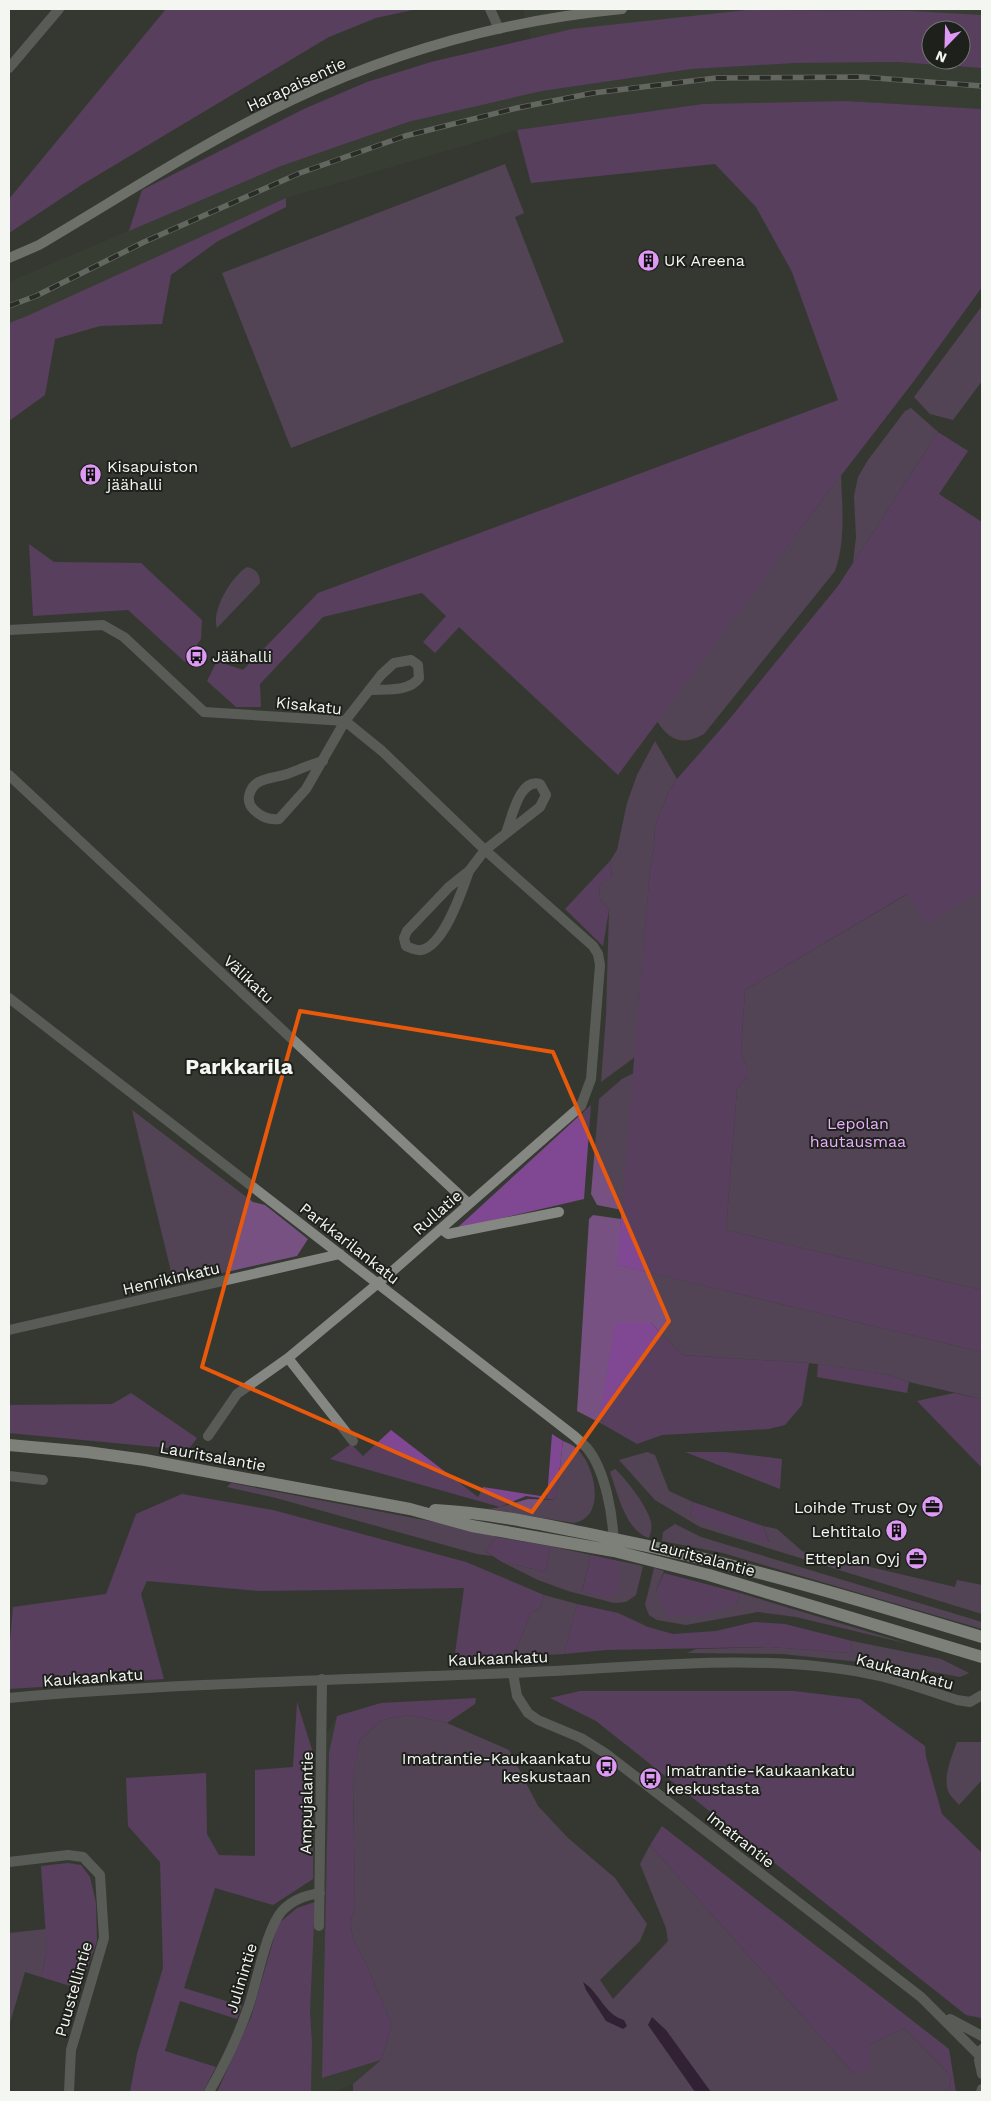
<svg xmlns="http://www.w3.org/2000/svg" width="991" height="2101" font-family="'Work Sans',sans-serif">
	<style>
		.built { fill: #3b4335 }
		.green { fill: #765182 }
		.forest { fill: #804892; fill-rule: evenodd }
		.water { fill: #30053b }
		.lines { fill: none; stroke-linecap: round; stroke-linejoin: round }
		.minor { stroke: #858783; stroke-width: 10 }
		.tertiary { stroke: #858783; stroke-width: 10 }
		.secondary { stroke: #b1b4ae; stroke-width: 10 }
		.primary { stroke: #d2d7ce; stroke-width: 12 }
		.rail-casing { stroke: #9b9f98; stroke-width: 5.5 }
		.rail { stroke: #1e201c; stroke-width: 4; stroke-dasharray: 11; stroke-linecap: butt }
		.marked { fill: none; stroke: #e8590c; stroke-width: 4; stroke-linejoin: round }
		.labels { text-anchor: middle; stroke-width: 4; stroke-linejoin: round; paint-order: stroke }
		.street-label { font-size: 16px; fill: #f3f6f1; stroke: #1e201c }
		.poi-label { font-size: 16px; fill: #f3f6f1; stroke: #1e201c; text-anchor: start }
		.park-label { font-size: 16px; fill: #ebafff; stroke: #1e201c }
		.district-label { font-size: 21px; font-weight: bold; fill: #f3f6f1; stroke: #1e201c }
	</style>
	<rect width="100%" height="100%" fill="#353931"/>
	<path class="built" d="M523,9H982V15L912,11L573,29L531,38Z
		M897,62L982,68V109L846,101L703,104L517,130L286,198L27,316L9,323V282L281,166L408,122L542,91L692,69L796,63Z
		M337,1716L329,1753L323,2078L381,2060L353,2084L334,2092H311L312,2042L310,2012L315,1902L313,1879L314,1756Z"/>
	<path class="green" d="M505,164L524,213L515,217L564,342L291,448L222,273Z
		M982,306V381L953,420L930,414L914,397Z
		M911,408L938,432L853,563L856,537L854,496L858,477L868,460L905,411Z
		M841,475C842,509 846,539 835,571L704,734C684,746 669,741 657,721Z
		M247,567C256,569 260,574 260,583L217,628C211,610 232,576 247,567Z
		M655,741L677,779L668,793L655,826L654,847L650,868L635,1057L601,1082L606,1016L609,910L600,899L599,885L612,877L610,861L617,850L627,803L637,775Z
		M982,850V1290L726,1230L737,1089L748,1076V1070L741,1052L745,990Z
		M634,1073L622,1210L597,1205L591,1194L599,1099L622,1079Z
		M132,1110L253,1202L265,1205L308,1239L297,1256L174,1284Z
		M593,1215L621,1219L618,1265L982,1352V1399L909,1382L886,1374L809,1363L682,1355L651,1323L600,1414L604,1425L577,1411L589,1219Z
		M563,1441C568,1443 573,1445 577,1449C595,1465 607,1517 574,1523L488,1509L500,1507L528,1499L556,1500Z
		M647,1452L655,1455L669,1491L693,1502L690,1516L769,1542L763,1526L777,1529L802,1551L955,1587L957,1580L982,1585V1614L700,1527L655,1500L619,1460Z
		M615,1469C627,1480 647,1506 651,1522C652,1528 651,1533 649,1538C625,1530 618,1494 610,1472Z
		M231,1483L492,1533L496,1537L485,1551L492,1556L477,1554L276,1498L227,1487Z
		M675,1524L701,1537L982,1622V1629L723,1553L662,1541L663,1532Z
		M550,1546L591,1555L582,1590L619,1592V1561L643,1566L636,1595L626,1602L614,1603L568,1591L538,1580L502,1562L546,1572Z
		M654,1568L664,1571L656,1591L736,1604L740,1593L909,1644L796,1617L758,1612L686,1625L657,1620L649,1615L645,1605Z
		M544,1595L577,1604L564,1654L513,1657L531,1613L540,1608Z
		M852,1641L941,1659L969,1673L960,1677L900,1666L782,1654L687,1653L696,1649L770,1647L851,1653Z
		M409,1715L447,1723L509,1750L538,1806L568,1838L615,1878L647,1924L640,1941L600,1980L613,1999L668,1941L666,1928L640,1864L650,1845L854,2074L869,2045L904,2028L951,2076L949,2092H353V2084L381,2060L392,2025L366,1964L353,1939L350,1922L355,1908L353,1775L360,1740L382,1720Z
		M957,1742H982V1780L959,1805C956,1801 951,1797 949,1793C942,1778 952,1756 957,1742Z
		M46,1929L47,1951L41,1977L25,1972L9,2026V1933Z"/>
	<path class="forest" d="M166,9H417L376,18L329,37L83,184L9,233V199Z
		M747,10L912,11L982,15V68L897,62L796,63L692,69L542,91L408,122L281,166L129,231L142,190L306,108L367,82L431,62L572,29ZM931,30H961V60H931Z
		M846,101L982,109V287L914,381L826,495L618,775L459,627L435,653L423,642L446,616L422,593L323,617L260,684L261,707H236L207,681L217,661L243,670L318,593L838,400L792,272L756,207L715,164L531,183L517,130L703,104Z
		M286,198V207L218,241L171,275L162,324L100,326L55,339L45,395L9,421V323L27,316Z
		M938,432L968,451L939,494L982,522V890L926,924L907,894L745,990L741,1052L748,1070V1076L737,1089L726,1230L982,1290V1352L617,1265L650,868L654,847L655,826L668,793L677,779L727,722L838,586Z
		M29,544L54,562L141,563L202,620L201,639L185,662L128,610L33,616Z
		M610,861L612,878L599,885L600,899L609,910L603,946L565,909Z
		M591,1105L584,1199L456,1229L579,1116Z
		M615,1323H651L682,1355L809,1363L802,1405L785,1425L769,1429L662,1435L637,1444L604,1425L600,1414Z
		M818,1364L886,1374L909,1382L907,1393L817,1377Z
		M131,1393L197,1438L188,1450L9,1433V1405L112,1404Z
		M954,1393L982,1399V1468L917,1401Z
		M391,1430L478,1497L483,1487L547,1497L552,1434L563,1441L556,1500L526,1496L500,1507L330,1459L351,1444L363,1456Z
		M725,1452L782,1459L780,1489L685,1452Z
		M182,1494L273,1510L466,1562L544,1595L540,1608L531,1613L513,1657L454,1661L464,1588L260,1591L147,1581L141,1594L164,1679L9,1689V1652L13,1607L106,1594L136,1514Z
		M693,1502L763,1526L769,1543L741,1536L690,1516Z
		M496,1537L550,1546L546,1572L502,1562L485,1551Z
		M591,1555L619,1561V1592L608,1598L582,1591Z
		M664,1573L740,1593L736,1604L702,1615L667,1616L656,1591Z
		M577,1604L618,1613L648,1627L673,1634L716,1631L754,1622L785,1624L852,1641L851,1653L770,1647L606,1650L564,1654Z
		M580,1691H794L860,1699L925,1746L926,1757L942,1814L982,1853V2018L966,2015L596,1721L550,1698Z
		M476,1698L475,1704L447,1723L409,1715L382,1720L360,1740L353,1776L355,1908L350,1922L353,1939L366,1964L392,2025L381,2060L322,2078L329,1753L337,1716L381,1703Z
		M297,1702L314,1756L313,1879L273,1905L215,1888L184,1988L242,2006L237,2019L180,2001L165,2051L216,2067L203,2092H130L137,2054L163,1968L160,1862L128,1826L126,1778L206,1773L207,1834L219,1855L255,1856V1770L293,1767Z
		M662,1826L949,2049L956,2092H949L951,2076L904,2028L869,2045L871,2070L854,2074L650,1845Z
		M68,1863L81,1865L90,1877L96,1903L97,1941L80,1989L41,1977L47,1951L41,1866Z
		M315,1902L310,2012L312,2042L311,2092H217L251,2017L278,1924L297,1908Z"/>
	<path class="water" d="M583,1982C600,1993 604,2014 624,2020L627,2026L623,2029L606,2021L586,1990Z
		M652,2017L666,2030L711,2092H695L648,2025Z"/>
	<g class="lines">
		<path class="minor" d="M490,9L499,29
			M9,68L59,9
			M9,630L103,625L124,637L204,712L345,721L382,751L485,850L593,946L598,954L600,965L591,1079L581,1106L388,1275L288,1358L237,1394L208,1436
			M323,761C310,764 299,770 287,774C272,779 253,777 249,796C248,802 250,806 254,810C262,817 268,820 279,819L306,789L345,721L381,675L394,663L411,660L418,665L419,678C409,692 386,689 369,690
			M9,775L469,1204
			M469,871C462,891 444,946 421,950C416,951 411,948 406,946L404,938L407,931L449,887L469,871L485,850L540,807L546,795L540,784C519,778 512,818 506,833
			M441,1229L448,1234L559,1212
			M9,1330L340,1254
			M288,1358L353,1441
			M9,1476L43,1480
			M9,1862L68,1855L83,1857L100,1875L104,1938L71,2050L69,2092
			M319,1926L322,1679
			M209,2092C225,2064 237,2039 248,2008C257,1983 266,1929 282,1911C292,1900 306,1895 320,1893
			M981,2092L982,2089"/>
		<path class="tertiary" d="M9,998L573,1435C578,1439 583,1444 587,1448C606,1471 613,1517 614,1545
			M513,1673L517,1696L528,1713L538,1720L581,1738L605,1753L921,1997L979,2055
			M9,1698C176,1683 343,1680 511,1673C627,1669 755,1651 870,1674C899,1679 928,1691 957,1700L970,1702L982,1695
			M950,2019L982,2036
			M982,2049L979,2060L982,2074"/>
		<path class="secondary" d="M9,258L39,245C122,196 204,142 292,100C395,51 508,20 622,9"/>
		<path class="primary" d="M9,1445L87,1452L145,1460L410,1509L472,1526L614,1551L709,1575L982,1657
			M435,1510C496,1513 554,1527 614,1539C739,1564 860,1600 982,1637"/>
		<defs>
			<path id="rail" d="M9,306L36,296L144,242L300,173L405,136L517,108L593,93L716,78L862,77L982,86"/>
		</defs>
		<use href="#rail" class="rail-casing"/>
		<use href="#rail" class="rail"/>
	</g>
	<path d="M0 0H991V2101H0ZM300,1011L553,1052L669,1321L532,1512L202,1367Z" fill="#353931" fill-opacity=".55" fill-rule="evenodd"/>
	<path class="marked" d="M300,1011L553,1052L669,1321L532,1512L202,1367Z"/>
	<defs>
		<symbol id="building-disc" viewBox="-11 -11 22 22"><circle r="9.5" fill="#dd99f3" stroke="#1e201c"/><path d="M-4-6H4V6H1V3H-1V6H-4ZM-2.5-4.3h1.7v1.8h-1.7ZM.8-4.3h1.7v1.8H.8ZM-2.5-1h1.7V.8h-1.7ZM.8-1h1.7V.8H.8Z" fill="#111"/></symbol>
		<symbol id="bus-disc" viewBox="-11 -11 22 22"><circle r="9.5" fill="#dd99f3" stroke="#1e201c"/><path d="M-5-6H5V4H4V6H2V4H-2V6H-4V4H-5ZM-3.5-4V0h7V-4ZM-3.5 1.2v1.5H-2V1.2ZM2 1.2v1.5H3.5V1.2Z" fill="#111"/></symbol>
		<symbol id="office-disc" viewBox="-11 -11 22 22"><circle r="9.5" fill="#dd99f3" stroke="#1e201c"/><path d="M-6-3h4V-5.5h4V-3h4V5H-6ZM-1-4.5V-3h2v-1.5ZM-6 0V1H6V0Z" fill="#111"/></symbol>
	</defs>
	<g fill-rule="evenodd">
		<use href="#building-disc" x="636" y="248" width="25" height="25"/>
		<use href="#building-disc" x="78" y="462" width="25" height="25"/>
		<use href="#bus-disc" x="184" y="644" width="25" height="25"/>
		<use href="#office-disc" x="920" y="1494" width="25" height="25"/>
		<use href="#building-disc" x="884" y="1518" width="25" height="25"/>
		<use href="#office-disc" x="904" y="1546" width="25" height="25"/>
		<use href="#bus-disc" x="594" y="1754" width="25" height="25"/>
		<use href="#bus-disc" x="638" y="1766" width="25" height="25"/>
	</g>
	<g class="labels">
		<g class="street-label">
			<text transform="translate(296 84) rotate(-25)" y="6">Harapaisentie</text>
			<text transform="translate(309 705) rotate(6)" y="6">Kisakatu</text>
			<text transform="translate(249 979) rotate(43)" y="6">Välikatu</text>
			<text transform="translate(437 1212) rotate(-41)" y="6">Rullatie</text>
			<text transform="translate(350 1243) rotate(38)" y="6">Parkkarilankatu</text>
			<text transform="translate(171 1278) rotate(-13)" y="6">Henrikinkatu</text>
			<text transform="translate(213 1456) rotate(10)" y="6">Lauritsalantie</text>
			<text transform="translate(703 1557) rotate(15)" y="6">Lauritsalantie</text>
			<text transform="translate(498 1658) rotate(-2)" y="6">Kaukaankatu</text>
			<text transform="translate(905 1671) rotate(15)" y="6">Kaukaankatu</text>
			<text transform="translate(93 1677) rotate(-4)" y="6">Kaukaankatu</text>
			<text transform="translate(306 1803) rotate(-89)" y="6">Ampujalantie</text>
			<text transform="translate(741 1839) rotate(38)" y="6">Imatrantie</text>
			<text transform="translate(241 1978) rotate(-73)" y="6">Julinintie</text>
			<text transform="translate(73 1989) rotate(-74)" y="6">Puustellintie</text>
		</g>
		<g class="poi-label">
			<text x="664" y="266">UK Areena</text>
			<text x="107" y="472">Kisapuiston<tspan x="107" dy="18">jäähalli</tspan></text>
			<text x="212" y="662">Jäähalli</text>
			<text x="917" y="1513" text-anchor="end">Loihde Trust Oy</text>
			<text x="881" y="1537" text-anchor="end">Lehtitalo</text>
			<text x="900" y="1564" text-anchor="end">Etteplan Oyj</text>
			<text x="591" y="1764" text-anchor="end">Imatrantie-Kaukaankatu<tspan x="591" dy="18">keskustaan</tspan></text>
			<text x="666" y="1776">Imatrantie-Kaukaankatu<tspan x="666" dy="18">keskustasta</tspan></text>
		</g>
		<g class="park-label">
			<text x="858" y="1129">Lepolan<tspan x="858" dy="18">hautausmaa</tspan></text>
		</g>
		<g class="district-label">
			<text x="239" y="1074">Parkkarila</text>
		</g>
	</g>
	<rect width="991" height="2101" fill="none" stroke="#f3f6f1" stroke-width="20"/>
	<g transform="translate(946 45) rotate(203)"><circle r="24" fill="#1e201c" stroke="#737671"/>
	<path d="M0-4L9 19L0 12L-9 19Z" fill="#dd99f3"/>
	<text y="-8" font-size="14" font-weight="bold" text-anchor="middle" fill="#f3f6f1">N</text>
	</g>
</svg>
